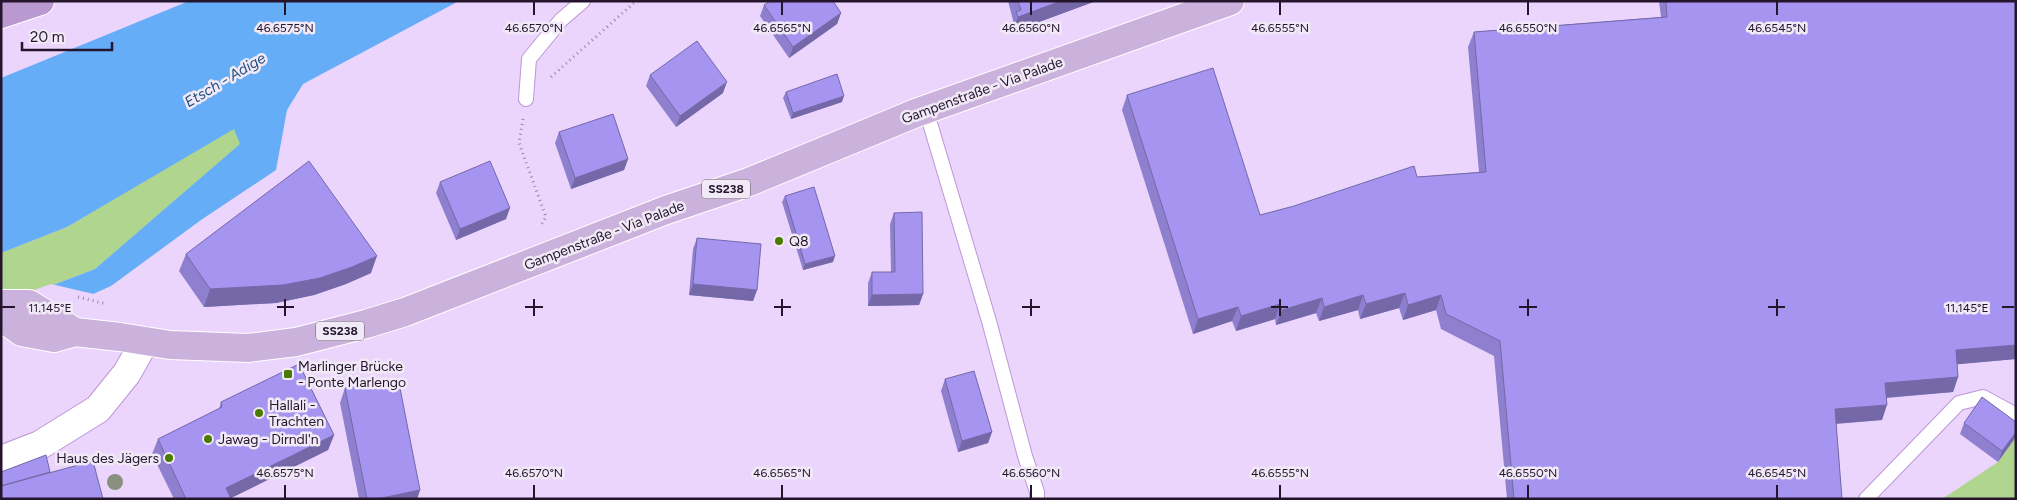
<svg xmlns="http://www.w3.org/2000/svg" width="2017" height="500" font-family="Figtree,sans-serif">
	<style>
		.green { fill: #afd58e }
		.water { fill: #66adf8 }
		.pier { fill: #ecd5fd }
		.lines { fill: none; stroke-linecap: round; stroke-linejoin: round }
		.service-casing { stroke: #bc96d6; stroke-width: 16 }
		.minor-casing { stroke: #bc96d6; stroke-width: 30 }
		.primary-casing { stroke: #fff; stroke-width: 30 }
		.trunk-casing { stroke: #fff; stroke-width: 30 }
		.path { stroke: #9885a6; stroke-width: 3; stroke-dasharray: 1 4; stroke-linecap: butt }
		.service { stroke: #fff; stroke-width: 14 }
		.minor { stroke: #fff; stroke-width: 28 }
		.primary { stroke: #cbb2dc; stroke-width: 28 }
		.trunk { stroke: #ba98d0; stroke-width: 28 }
		.tree { fill: #8a907e }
		.wall { fill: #8e80ce }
		.shaded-wall { fill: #7468a8 }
		.building { fill: #a595f0; stroke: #7468a8 }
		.ticks { fill: none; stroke: #24152d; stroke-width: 2 }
		.poi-dot { fill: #4b7a00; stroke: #f1e9f6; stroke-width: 2 }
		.labels { text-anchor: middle; stroke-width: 5; stroke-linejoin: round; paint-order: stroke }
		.shield { fill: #f1e9f6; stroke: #625569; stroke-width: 1 }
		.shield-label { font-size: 12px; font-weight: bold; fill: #24152d }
		.street-label { font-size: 14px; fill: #24152d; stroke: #f1e9f6 }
		.poi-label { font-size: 14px; fill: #24152d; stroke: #f1e9f6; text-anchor: start }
		.water-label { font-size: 15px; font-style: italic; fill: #215182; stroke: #f1e9f6 }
		.ticks-label { font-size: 12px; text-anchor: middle; fill: #24152d; stroke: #f1e9f6; stroke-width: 5; stroke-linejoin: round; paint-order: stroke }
	</style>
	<rect width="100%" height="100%" fill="#ecd5fd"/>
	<path class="green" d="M234,128L241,144L95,269L1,305V253L67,227Z
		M2016,437V499H1942L1998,462Z"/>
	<path class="water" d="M189,1H459L303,84L287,110L276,170L201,220L111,286L1,335V305L95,269L240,144L234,129L67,227L1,253V78Z"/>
	<path class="pier" d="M51,284L98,295L1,338V302Z"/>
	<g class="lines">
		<defs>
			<path id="service" d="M526,99L529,59L561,20L583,1
				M926,110L989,321L1025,456L1037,492V499
				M1866,499L1959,403L1983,397L2016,415"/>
			<path id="minor" d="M1,460L40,445L98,409L127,373L145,341"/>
			<path id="primary" d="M1,304H29L75,332
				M1,317L22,332L54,338L75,332L120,337L170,345L248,348L296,342L366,324L405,312L666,210L749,182L916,113L1230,1"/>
			<path id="trunk" d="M1,14L40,1"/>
		</defs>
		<use href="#service" class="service-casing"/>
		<use href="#minor" class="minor-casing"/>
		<use href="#primary" class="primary-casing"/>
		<use href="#trunk" class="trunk-casing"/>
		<path class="path" d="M551,77L636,1
			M523,119L519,143L546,217L540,227
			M78,297L106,304"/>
		<use href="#service" class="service"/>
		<use href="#minor" class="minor"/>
		<use href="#primary" class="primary"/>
		<use href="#trunk" class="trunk"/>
	</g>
	<circle class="tree" cx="115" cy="482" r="8"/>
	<path class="wall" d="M1008,1H1096L1012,32L1011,27L1013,20Z
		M1659,1H2016V359L1957,364L1958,377L1953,392L1887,398L1882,420L1836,424L1842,499H1507L1494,356L1441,329L1436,310L1403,320L1399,308L1360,319L1358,310L1319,321L1316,313L1276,325L1275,319L1236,331L1232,321L1193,334L1122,110L1127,95L1260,215L1417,177L1479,172L1468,47L1474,32L1661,17Z
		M764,5L841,13L837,24L789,58L760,16Z
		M650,75L723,93L676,127L646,86Z
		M786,92L842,102L791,119L783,98Z
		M559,132L628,159L624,170L571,189L555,143Z
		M440,182L506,219L456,240L436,193Z
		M785,196L833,262L803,270L782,202Z
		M894,213L923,294L919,305L868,306V283L872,272H891L890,224Z
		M697,238L757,290L753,301L689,295L693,249Z
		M186,254L371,273L346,284L314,295L276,303L204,307L179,271Z
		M945,379L992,432L988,443L958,452L941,391Z
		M345,388L420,490L417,499H359L340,403Z
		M221,402L334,435L328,450L231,498V499H174L152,454L158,439L219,409Z
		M2016,422L1998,462L1960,434L1964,423Z"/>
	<path class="shaded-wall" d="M1061,1H1096L1012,32L1018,17Z
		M841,13L837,24L789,58L793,47Z
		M727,82L723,93L676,127L680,116Z
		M844,96L842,102L791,119L793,113Z
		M628,159L624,170L571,189L575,178Z
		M510,208L506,219L456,240L460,229Z
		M377,256L371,273L346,284L314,295L276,303L204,307L210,289Z
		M835,256L833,262L803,270L805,264Z
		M693,284L757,290L753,301L689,295Z
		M1405,293L1399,308L1360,319L1366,304Z
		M923,294L919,305L868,306L872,295Z
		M1363,295L1358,310L1319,321L1324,307Z
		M1441,295L1436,310L1403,320L1408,305Z
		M1322,298L1316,313L1276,325L1282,310Z
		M1280,304L1275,319L1236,331L1241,316Z
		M1238,307L1232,321L1193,334L1198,319Z
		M2016,345V359L1950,365L1956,350Z
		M1958,377L1953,392L1880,398L1885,383Z
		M1887,405L1882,420L1830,424L1835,409Z
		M992,432L988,443L958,452L962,441Z
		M2016,432V437L1998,462L2002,451Z
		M334,435L328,450L229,499L226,488Z
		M420,490L417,499H377Z"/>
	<path class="building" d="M770,1H833L841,13L793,47L764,5Z
		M1018,1H1061L1018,17L1016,12L1021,10Z
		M1666,1H2016V345L1956,350L1958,377L1885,383L1887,405L1835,409L1842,499H1514L1500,341L1446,314L1441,295L1408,305L1405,293L1366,304L1363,295L1324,307L1322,298L1282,310L1280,304L1241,316L1238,307L1198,319L1127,95L1213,68L1260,215L1294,206L1414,166L1417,177L1486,172L1474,32L1667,17Z
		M697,41L727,82L680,116L650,75Z
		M837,74L844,96L793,113L786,92Z
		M613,114L628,159L575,178L559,132Z
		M309,161L377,256L352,267L320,278L283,285L210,289L186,254Z
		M490,161L510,208L460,229L440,182Z
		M814,187L835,256L805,264L785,196Z
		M922,212L923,294L872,295V272H895L894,213Z
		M697,238L761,244L757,290L693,284Z
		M299,364L334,435L226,488L231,499H186L158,439L222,407L221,402Z
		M974,371L992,432L962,441L945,379Z
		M398,378L420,490L377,499H367L345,388Z
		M1982,397L2016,422V432L2002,451L1964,423Z
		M46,455L50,472L1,486V472Z
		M93,461L103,499H1V486Z"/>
	<path class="ticks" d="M285,2V15M534,2V15M782,2V15M1031,2V15M1280,2V15M1528,2V15M1777,2V15M285,299V316M534,299V316M782,299V316M1031,299V316M1280,299V316M1528,299V316M1777,299V316M2,307H15M277,307H294M525,307H543M774,307H791M1022,307H1040M1271,307H1288M1519,307H1537M1768,307H1785M2002,307H2014M285,485V498M534,485V498M782,485V498M1031,485V498M1280,485V498M1528,485V498M1777,485V498"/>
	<g class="poi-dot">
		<circle cx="779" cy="241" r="5"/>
		<rect x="283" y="369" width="10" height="10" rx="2.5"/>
		<circle cx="259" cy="413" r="5"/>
		<circle cx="208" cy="439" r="5"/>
		<circle cx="169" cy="458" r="5"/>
	</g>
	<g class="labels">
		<g class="shield">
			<rect x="702" y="179.5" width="48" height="19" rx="4"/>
			<rect x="316" y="321.5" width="48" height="19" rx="4"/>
		</g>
		<g class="shield-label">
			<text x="726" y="193">SS238</text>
			<text x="340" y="335">SS238</text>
		</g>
		<g class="street-label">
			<text transform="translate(982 90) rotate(-20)" y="5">Gampenstraße - Via Palade</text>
			<text transform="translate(604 235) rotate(-21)" y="5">Gampenstraße - Via Palade</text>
		</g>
		<g class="poi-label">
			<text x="789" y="246">Q8</text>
			<text x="298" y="371">Marlinger Brücke<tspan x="298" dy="16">- Ponte Marlengo</tspan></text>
			<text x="269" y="410">Hallali -<tspan x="269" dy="16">Trachten</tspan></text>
			<text x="218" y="444">Jawag - Dirndl'n</text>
			<text x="159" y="463" text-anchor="end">Haus des Jägers</text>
		</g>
		<g class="water-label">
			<text transform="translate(225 80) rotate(-31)" y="5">Etsch - Adige</text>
		</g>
	</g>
	<g class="ticks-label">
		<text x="285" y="32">46.6575°N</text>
		<text x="534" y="32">46.6570°N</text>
		<text x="782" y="32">46.6565°N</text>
		<text x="1031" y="32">46.6560°N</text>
		<text x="1280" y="32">46.6555°N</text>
		<text x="1528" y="32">46.6550°N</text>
		<text x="1777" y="32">46.6545°N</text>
		<text x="1967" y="312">11.145°E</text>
		<text x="50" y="312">11.145°E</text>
		<text x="285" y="477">46.6575°N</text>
		<text x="534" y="477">46.6570°N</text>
		<text x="782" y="477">46.6565°N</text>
		<text x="1031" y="477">46.6560°N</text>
		<text x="1280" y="477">46.6555°N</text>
		<text x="1528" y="477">46.6550°N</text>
		<text x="1777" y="477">46.6545°N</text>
	</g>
	<rect width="2017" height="500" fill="none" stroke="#24152d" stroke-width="5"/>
	<path d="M22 42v8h90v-8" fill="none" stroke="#24152d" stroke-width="2.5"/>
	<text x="30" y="42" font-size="15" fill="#24152d" stroke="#f1e9f6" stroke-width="4" paint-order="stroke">20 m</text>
</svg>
